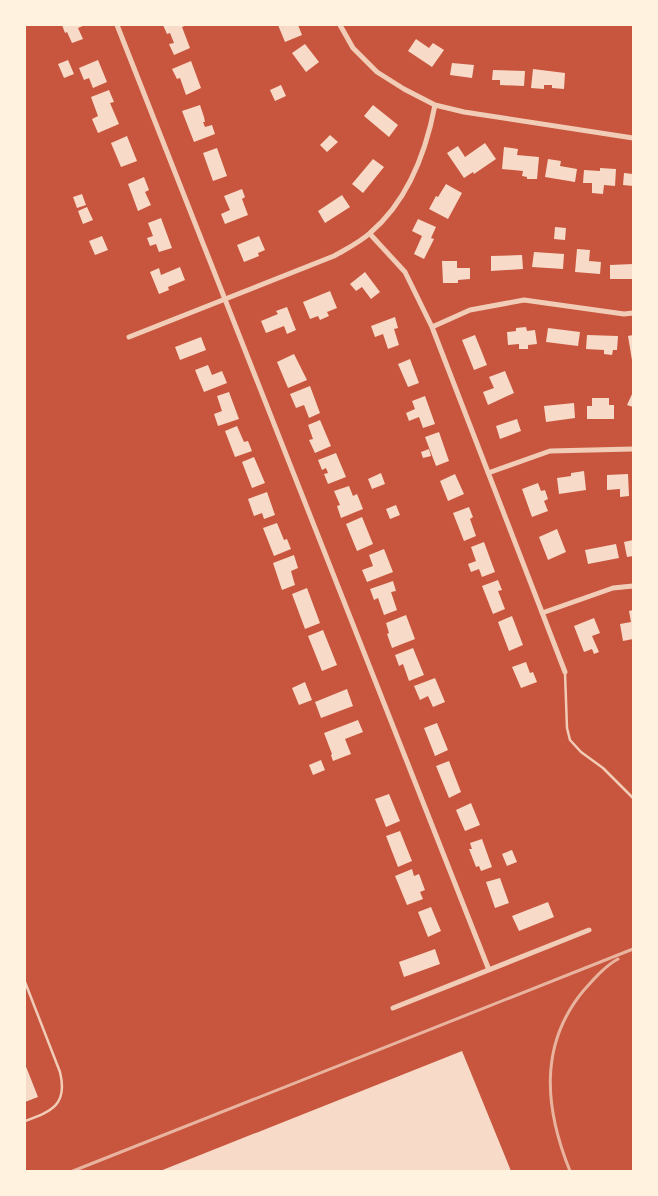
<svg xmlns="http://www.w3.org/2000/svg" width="658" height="1196" font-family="'DM Sans',sans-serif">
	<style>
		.building { fill: #f7dbc8 }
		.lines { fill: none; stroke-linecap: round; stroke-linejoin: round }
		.service { stroke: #f1ccb7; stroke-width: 2.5 }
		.minor { stroke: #f1ccb7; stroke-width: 5 }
		.rail { stroke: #e9b49f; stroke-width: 3 }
	</style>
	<rect width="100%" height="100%" fill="#c8553d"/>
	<path class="building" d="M62,25H85L78,28L83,39L72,43L67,32L65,33Z
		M163,25H187L182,27L190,48L174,55L169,44L174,43L170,33L167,34Z
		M278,25H292L293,26L298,25L302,35L285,42Z
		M416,39L429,48L433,43L444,50L432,67L408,51Z
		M305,44L319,62L306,72L292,53Z
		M68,60L74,74L64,78L58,64Z
		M98,60L107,82L93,88L89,78L84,80L79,68Z
		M191,61L201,88L186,95L180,78L177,79L172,69Z
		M452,63L474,65L472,78L450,75Z
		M533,69L565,73L564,89L552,88V85H544V89L531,88Z
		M493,70L525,71L524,86L500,85V80H492Z
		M281,85L286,96L275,101L270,90Z
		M109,90L114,102L110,103L119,124L98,133L92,119L98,116L91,97Z
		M200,105L204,117L205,122H203L205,127L212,125L215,134L194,142L182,111Z
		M373,105L398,125L389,137L364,116Z
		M330,135L338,142L327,152L320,145Z
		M127,136L137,161L121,167L111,143Z
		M485,143L496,159L474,174L473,172L464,178L447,153L458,146L465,157Z
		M504,147L518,149L517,155L539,157L537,179H527V177L522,176L523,171L502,169Z
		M217,148L227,176L213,181L203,153Z
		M373,159L384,167L363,193L352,184Z
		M548,159L561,161L560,166L577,169L575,182L545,177Z
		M600,168L616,169L615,186L604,185L603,194L592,193V183H583L584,170L600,171Z
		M624,173L633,174V186L623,185Z
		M144,177L149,190L145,192L151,205L138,211L128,184Z
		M446,184L462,193L448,219L429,209L436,196L438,197Z
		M242,189L245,197L242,199L248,215L225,224L221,214L230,210L224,196Z
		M82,194L86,205L77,208L73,197Z
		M342,195L350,207L325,223L318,211Z
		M87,207L93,220L83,224L78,211Z
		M161,218L172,248L159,252L156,244L150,246L147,238L153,236L148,223Z
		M418,219L436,227L431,238L434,239L424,259L414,254L422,236L412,231Z
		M555,227L566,228L565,240L554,239Z
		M102,236L108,250L95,255L89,241Z
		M259,236L265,250L258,253L259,256L244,262L237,245Z
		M577,249L590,250L589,261L601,262L600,274L575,272Z
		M534,252L564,254L563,269L532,267Z
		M522,255L523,269L491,271V256Z
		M442,261H457V268H470V279L458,280V283H443Z
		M633,264V279H610V265Z
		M180,267L185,280L168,287L169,290L159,294L150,272L159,268L161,275Z
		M365,272L380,292L371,299L362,287L356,291L350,284Z
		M330,291L337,308L327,312L329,316L320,320L318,316L310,319L303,302Z
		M287,307L296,330L287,334L284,326L266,333L261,321L278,314L276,311Z
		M395,317L398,328L394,329L399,345L388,349L383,334L375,337L371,326Z
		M526,327L527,331L535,330L537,344L528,345V349H519V344L508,345L507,332L516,331V328Z
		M548,328L580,332L578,346L546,342Z
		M475,335L487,365L474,370L462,340Z
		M587,335L618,336L617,350H613L612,355L604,354V350L586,349Z
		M633,335V359L632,360L628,336Z
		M201,337L206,350L180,360L175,347Z
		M294,354L307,380L288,388L277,362Z
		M410,359L419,383L408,387L398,364Z
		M208,365L212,375L222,371L227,383L204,392L195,370Z
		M505,371L514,393L488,405L483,392L494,388L489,377Z
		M310,386L320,413L309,418L304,405L296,408L290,394Z
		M229,392L239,419L218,426L214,414L222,411L217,396Z
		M633,392V407L627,405Z
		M425,396L435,424L423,428L419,417L409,421L406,413L415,409L412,401Z
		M592,398H609V405H614V419H587V406H592Z
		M574,403L575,418L546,422L544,406Z
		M517,419L521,431L500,439L496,426Z
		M320,420L331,446L315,453L309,440L313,439L308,425Z
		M237,426L244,442L248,441L252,451L235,457L225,431Z
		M439,432L449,461L436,466L425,437Z
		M429,449L431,456L423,458L421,452Z
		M336,453L346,477L328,484L324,474L328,473L326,468L322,470L318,460Z
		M254,457L265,483L252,488L242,462Z
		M584,471L586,490L559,494L557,478L571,476V473Z
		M381,473L385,484L372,489L368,479Z
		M455,474L464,494L448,501L440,481Z
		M628,474L629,496L620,497V489L607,490V475Z
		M538,483L541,491L545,490L548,499L544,501L548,511L532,517L522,489Z
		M349,486L353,496L357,494L363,509L341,518L337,506L340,505L334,491Z
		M267,492L275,515L264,519L262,513L254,516L248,499Z
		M396,505L400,515L390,519L386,509Z
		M469,507L473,517L470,519L476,536L464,541L453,513Z
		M362,517L373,544L357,551L346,524Z
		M277,523L284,540L287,539L291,549L274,556L263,528Z
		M557,529L566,552L548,560L539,537Z
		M633,540V556L627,557L624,542Z
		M484,542L495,572L482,577L479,569L471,572L468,564L476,561L471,547Z
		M616,544L619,558L588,564L585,550Z
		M384,549L393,572L367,582L362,570L373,566L369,555Z
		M294,555L298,568L291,571L295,585L282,590L273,563Z
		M498,580L502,590L498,591L505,609L493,614L482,586Z
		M393,581L396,591L391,592L397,610L384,615L378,598L374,600L370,589Z
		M307,588L320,623L305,629L292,594Z
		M633,610V639L623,641L620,624L631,622L629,611Z
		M406,615L415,639L392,648L387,634L389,633L386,623Z
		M512,616L523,645L509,651L498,622Z
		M594,618L600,633L592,636L599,652L594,654L592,649L584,652L574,626Z
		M323,630L337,665L322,671L308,636Z
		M413,648L424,675L409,681L403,664L399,666L395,655Z
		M526,662L530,673L533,672L537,682L521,688L512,667Z
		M435,678L445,702L433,707L428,696L420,700L414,686Z
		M305,682L312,700L299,705L292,688Z
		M347,689L353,706L321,718L315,702Z
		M358,720L363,732L345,739L351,754L333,761L331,755L332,754L324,733Z
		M437,723L448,750L435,756L424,728Z
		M321,760L325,770L313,775L309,765Z
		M449,761L461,792L449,798L436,766Z
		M389,794L400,821L386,827L375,799Z
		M471,803L480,825L465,831L456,810Z
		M400,831L412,861L398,867L386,836Z
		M482,839L492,867L481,871L479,866L476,867L469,849H472L470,843Z
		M512,850L517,862L507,866L502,854Z
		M412,869L414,876L419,874L425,890L420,892L423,899L407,905L395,876Z
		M500,878L509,903L495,908L486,882Z
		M548,902L554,917L519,931L512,916Z
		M431,907L441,931L428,937L418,912Z
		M435,949L440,964L404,977L399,962Z
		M462,1051L511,1171H160Z
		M25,1064L38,1097L25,1102Z"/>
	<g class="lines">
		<path class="service" d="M565,673L567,728L570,740L581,752L603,768L633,798
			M25,982L60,1072C68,1105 52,1111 25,1121"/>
		<path class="minor" d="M117,25L489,970
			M340,25L353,48L377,72L404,89L435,105L464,112L633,138
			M370,234L405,272L432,327L565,672
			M432,327L470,310L524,300L624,314L633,313
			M129,337L334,256C346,249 359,243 370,233C408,201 426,152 435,105
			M488,473L550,451L633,449
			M542,613L613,588L633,586
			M393,1008L589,930"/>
		<path class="rail" d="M73,1171L633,949
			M570,1171C545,1109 538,1045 584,990C594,979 605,966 618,959"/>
	</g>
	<rect width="658" height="1196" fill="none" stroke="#fff3e0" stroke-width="52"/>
</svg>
